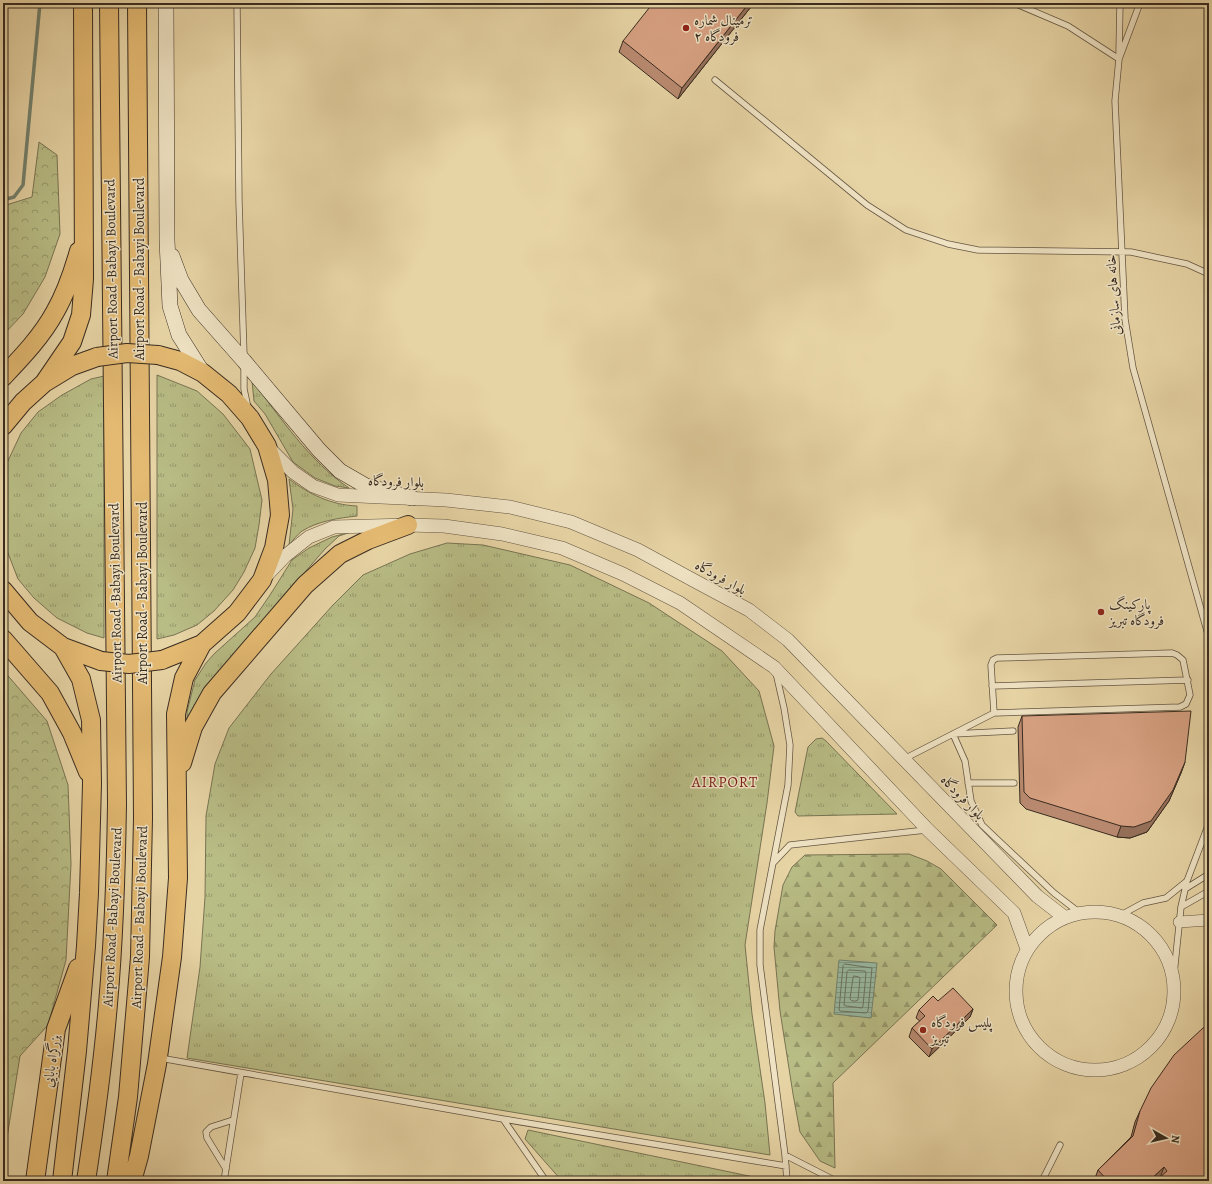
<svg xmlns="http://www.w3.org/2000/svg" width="1212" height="1184" font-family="Alegreya,Amiri,serif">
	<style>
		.grass { fill: url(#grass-tufts); stroke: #787453 }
		.forest { fill: url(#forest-firs); stroke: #787453 }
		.park { fill: url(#park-crowns); stroke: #787453 }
		.water { fill: url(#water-rules); stroke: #72816e }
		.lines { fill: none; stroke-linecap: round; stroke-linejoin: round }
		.shore { stroke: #687261; stroke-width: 1 }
		.stream { stroke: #72816e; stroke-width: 3.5 }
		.service-casing { stroke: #645642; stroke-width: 7 }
		.minor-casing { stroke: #645642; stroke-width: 12 }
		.tertiary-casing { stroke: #645642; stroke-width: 14 }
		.secondary-casing { stroke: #392c21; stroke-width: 16 }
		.trunk-casing { stroke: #392c21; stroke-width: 20 }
		.service { stroke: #efe3c4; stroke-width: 5.5 }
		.minor { stroke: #efe3c4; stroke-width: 11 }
		.tertiary { stroke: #efe3c4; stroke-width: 13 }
		.secondary { stroke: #efe3c4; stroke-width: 15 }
		.trunk { stroke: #e4ba72; stroke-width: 18 }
		.trunk-bridge-casing { stroke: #392c21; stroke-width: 20; stroke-linecap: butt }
		.trunk-bridge { stroke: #e4ba72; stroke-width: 18 }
		.wall { fill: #b98a70; stroke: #392c21 }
		.shaded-wall { fill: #96715b; stroke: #392c21 }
		.building { fill: #d7a182; stroke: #392c21 }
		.poi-dot { fill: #8f2418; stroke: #efe3c4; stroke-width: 1.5 }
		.labels { text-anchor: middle; stroke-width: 3; stroke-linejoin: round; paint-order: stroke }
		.poi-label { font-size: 14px; fill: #392c21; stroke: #efe3c4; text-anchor: start }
		.street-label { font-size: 14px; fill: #392c21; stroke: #efe3c4 }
		.neighbourhood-label { font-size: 15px; letter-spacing: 1px; fill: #7a1f14; stroke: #efe3c4 }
	</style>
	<defs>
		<pattern id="grass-tufts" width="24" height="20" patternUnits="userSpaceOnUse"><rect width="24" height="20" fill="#b8bc85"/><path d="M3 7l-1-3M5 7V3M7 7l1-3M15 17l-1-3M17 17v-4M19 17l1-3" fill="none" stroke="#97996c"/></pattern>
		<pattern id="forest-firs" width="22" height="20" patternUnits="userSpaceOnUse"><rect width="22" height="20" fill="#b8bc85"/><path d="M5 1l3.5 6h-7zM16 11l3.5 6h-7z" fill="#97996c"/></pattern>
		<pattern id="park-crowns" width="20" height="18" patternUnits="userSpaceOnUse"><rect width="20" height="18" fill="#b8bc85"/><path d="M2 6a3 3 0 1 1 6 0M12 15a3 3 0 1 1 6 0" fill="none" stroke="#97996c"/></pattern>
		<pattern id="water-rules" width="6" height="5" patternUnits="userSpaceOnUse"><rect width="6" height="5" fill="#98b9a1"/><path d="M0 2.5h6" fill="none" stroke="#7d9783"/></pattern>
	</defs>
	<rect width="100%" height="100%" fill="#e7d4a5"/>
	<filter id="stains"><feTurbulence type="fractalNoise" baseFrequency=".005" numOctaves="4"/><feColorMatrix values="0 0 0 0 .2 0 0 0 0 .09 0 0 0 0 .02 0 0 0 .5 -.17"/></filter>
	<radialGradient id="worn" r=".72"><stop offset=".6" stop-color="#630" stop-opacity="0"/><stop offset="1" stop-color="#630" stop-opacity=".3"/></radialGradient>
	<path class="grass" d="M157,375L197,391L223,414L250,449L262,500L259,525L255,548L244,572L233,590L214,611L197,625L174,635L157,639Z
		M104,376V638L87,633L57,618L34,598L18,579L6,548L3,534V476L7,463L21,433L38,412L62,395L91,379Z
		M252,381C281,418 310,462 349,488L335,486L315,478L293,462L265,414L254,401Z
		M289,479C309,494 331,505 357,506V516C339,518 318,521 302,531C297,535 293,540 289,545L293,509Z
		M351,532L339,536L325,549L218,672L199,698L187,719V712L195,680L206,663L215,653L255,617L270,595L292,560L309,548L332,537Z
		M447,543L483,545L570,565L649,603L722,651L759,691L774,746L767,803L745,945L752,1014L765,1103L770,1155L187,1058L200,967L205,897L206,816L215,764L229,728L271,674L333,605L363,575L410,554Z
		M822,738L826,741L897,814L798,816L795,812L808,747L816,739Z
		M528,1130L773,1181H562L525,1139Z"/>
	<path class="forest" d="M909,854L927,861L941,869L997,925L833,1083L835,1168L820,1161L800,1132L793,1094L780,1011L774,947L775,931L783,885L792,867L805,855Z"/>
	<path class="park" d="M39,142L57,155L60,234L45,277L23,314L3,335V206L32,197Z
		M3,670L47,721L68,785L71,864L66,960L48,1025L20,1056L3,1163Z"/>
	<path class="water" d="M839,960L877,963L871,1018L834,1014Z"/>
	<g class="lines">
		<path class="shore" d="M845,964L872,968L868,1011L866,1013L840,1011L839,1010L843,966Z
			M849,970L865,971L866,973L863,1006L862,1008L846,1006L844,1005L847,972Z
			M854,976L859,977L860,978L858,1000L856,1001H852L850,999L853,978Z"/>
		<path class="stream" d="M3,200L14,197L23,185L40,3"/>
		<defs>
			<path id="service" d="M237,3L239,202L244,356
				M1014,3L1068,26L1119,59L1115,101L1125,319L1133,368L1209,638
				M1119,55L1120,3
				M1119,59L1140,3
				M715,80L867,205L906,230L948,244L978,250L1131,252L1187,264L1209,274
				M244,367V389L248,408
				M776,673L784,708L790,745L788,785L760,930V965L785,1155L836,1181
				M992,686L1188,680
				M1013,731L953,734L965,761L971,801L982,825L1054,893L1080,913
				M904,759L994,713L1180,707L1186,704L1190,695L1183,660L1177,655L1172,653L997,658L993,660L991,665L994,713
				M968,783H1014
				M773,863L790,845L926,830
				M1187,881L1209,823
				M1185,889L1209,874
				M1181,907L1209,891
				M1121,915L1143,903L1166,898L1187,881L1181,907L1174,974
				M160,1058L503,1119L546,1181
				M503,1119L786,1166
				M785,1155L787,1181
				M226,1169L207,1138L206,1132L211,1127L233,1120
				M224,1181L241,1073
				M1042,1181L1060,1145"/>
			<path id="minor" d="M1179,922L1209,920"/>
			<path id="tertiary" d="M268,447L293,472L313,486L338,495L446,500L510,507L571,522L638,550L693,580L749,610L788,640L1037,896L1064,917
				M266,576L285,556L309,537L334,527L408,525L444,526L502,534L562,548L623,574L680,603L774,667L928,830L1014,913L1027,949
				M1016 991a79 79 0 1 1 158 0a79 79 0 1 1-158 0Z"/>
			<path id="secondary" d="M166,3L167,240L170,306L179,335L203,373
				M172,256L181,280L199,310L244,361L319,450L340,471L366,486L412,498"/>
			<path id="trunk" d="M158,355L180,361L203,373L229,394L250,418L267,446L277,480L280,515L274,548L262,580L237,613L202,644L162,660
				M3,377C22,357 42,336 55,312C66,293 73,272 79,251
				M44,383L72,342L81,315L84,279L83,3
				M3,426L23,402L44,383L72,366L97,357
				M3,590L30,622L63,647L101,661
				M3,639L50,693L72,733L88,772
				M182,763L193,727L212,693L305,585L340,554L368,540L408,525
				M35,1181L56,1029L78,968
				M62,1181L77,1051L86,946L89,893L92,784L91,720L81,679L63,647
				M86,1181C95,1122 103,1063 108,1004C114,937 116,871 117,804L109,3
				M116,1181L128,1097L140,957L143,818L137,3
				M132,1181L139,1156L157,1064L172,957L178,878L176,714L184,678L202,644"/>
		</defs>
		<use href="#service" class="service-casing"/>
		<use href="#minor" class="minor-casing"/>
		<use href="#tertiary" class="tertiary-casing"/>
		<use href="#secondary" class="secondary-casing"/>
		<use href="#trunk" class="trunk-casing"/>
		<use href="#service" class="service"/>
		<use href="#minor" class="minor"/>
		<use href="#tertiary" class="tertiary"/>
		<use href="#secondary" class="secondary"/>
		<use href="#trunk" class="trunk"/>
		<defs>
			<path id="trunk-bridge" d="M97,357L127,353L158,355
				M101,661L129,664L162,660"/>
		</defs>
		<use href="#trunk-bridge" class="trunk-bridge-casing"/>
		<use href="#trunk-bridge" class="trunk-bridge"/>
	</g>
	<path class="wall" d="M754,3L678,99L619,52L623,41Z
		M1022,716L1185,762L1181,773L1169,801L1147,832L1130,838L1117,837L1026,809L1020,803L1018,727Z
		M938,1001L973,1009L970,1017L929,1057L909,1037L912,1028L920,1021L916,1018L919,1010Z
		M1140,1111L1209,1181H1094L1098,1170L1131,1137L1135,1122Z"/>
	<path class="shaded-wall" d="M749,3H754L678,99L682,88Z
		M1185,762L1181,773L1169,801L1147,832L1130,838L1117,837L1121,826Z
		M973,1009L970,1017L929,1057L932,1049Z
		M1164,1167L1160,1178L1156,1181H1149Z"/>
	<path class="building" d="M653,3H749L682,88L623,41Z
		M1191,711L1185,762L1173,790L1151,821L1134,827L1121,826L1030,798L1024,792L1022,716Z
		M953,988L973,1009L932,1049L912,1028L925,1016L919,1010L933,996L938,1001Z
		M1209,1025V1181H1156L1167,1171L1164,1167L1149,1181H1108L1098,1170L1133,1136L1140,1111L1151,1088L1174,1055L1203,1028Z"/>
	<g class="poi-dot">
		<circle cx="686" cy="28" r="4"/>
		<circle cx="1101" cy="612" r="4"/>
		<circle cx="923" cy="1030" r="4"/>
	</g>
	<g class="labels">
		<g class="poi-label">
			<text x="694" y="25">ترمينال شماره<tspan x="694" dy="16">۲ فرودگاه</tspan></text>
			<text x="1109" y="609">پارکینگ<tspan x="1109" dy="16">فرودگاه تبریز</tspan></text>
			<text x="931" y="1027">پلیس فرودگاه<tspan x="931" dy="16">تبریز</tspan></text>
		</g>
		<g class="street-label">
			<text transform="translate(111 269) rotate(-91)" y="5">Airport Road -Babayi Boulevard</text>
			<text transform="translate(139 269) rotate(-90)" y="5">Airport Road - Babayi Boulevard</text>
			<text transform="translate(1113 295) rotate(-94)" y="5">خانه های سازمانی</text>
			<text transform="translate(396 481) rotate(2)" y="5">بلوار فرودگاه</text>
			<text transform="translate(721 577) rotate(29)" y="5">بلوار فرودگاه</text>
			<text transform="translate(115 593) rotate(-91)" y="5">Airport Road -Babayi Boulevard</text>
			<text transform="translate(142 593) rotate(-90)" y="5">Airport Road - Babayi Boulevard</text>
			<text transform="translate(963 797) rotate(46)" y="5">بلوار فرودگاه</text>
			<text transform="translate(112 917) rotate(-87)" y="5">Airport Road -Babayi Boulevard</text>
			<text transform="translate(139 917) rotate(-88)" y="5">Airport Road - Babayi Boulevard</text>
			<text transform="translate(51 1061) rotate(-82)" y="5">بزرگراه بابایی</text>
		</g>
		<g class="neighbourhood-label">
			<text x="725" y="787">AIRPORT</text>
		</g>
	</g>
	<rect width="1212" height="1184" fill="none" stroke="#e7d4a5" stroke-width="16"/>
	<rect x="4" y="4" width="1204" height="1176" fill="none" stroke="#392c21" stroke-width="2"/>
	<rect x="8" y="8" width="1196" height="1168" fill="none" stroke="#392c21"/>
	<g transform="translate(1166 1138) rotate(98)" stroke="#efe3c4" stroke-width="3" paint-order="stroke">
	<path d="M0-3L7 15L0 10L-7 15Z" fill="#392c21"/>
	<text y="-6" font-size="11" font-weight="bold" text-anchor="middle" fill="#392c21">N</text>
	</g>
	<rect width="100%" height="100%" filter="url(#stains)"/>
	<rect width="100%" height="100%" fill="url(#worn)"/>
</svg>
